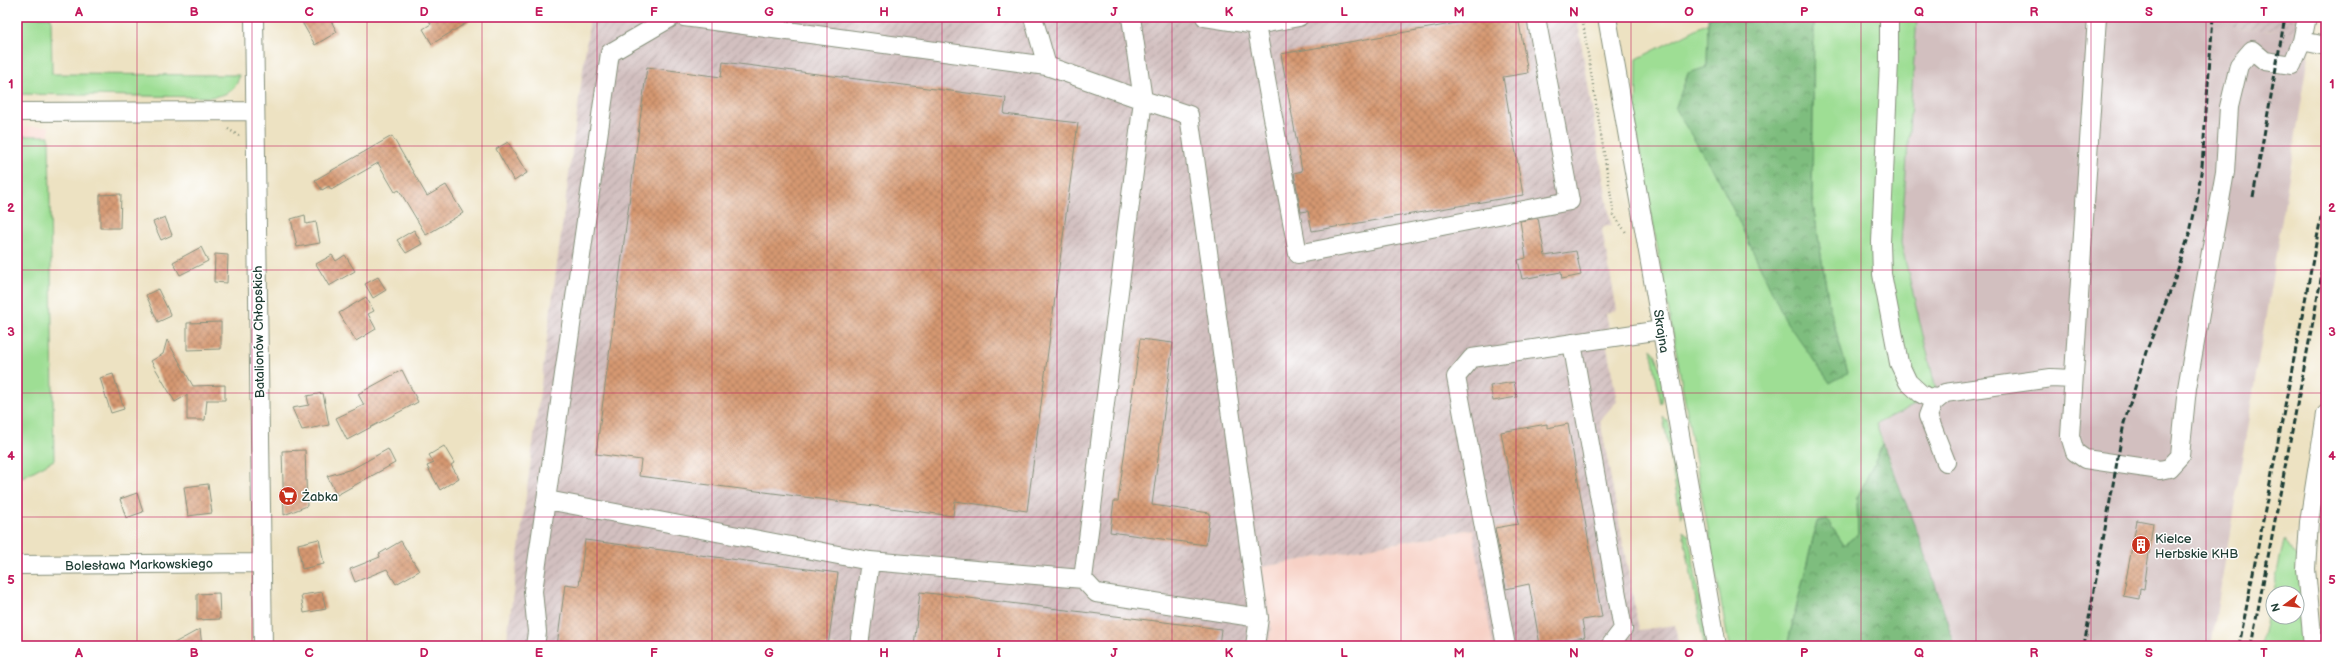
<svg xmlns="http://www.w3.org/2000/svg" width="2343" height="663" font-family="'Balsamiq Sans',sans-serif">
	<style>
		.built { fill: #f7d1c6 }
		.industrial { fill: url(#industrial-furrows) }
		.railway { fill: #d2bfbf }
		.grass { fill: #9ede94; stroke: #5e8e64; fill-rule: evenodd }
		.forest { fill: url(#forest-crowns); stroke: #4e7d59 }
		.building { fill: url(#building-cross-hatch) }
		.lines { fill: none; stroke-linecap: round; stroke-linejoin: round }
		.minor-casing { stroke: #86907b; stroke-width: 20 }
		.path { stroke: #86907b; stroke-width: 2.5; stroke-dasharray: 1 3; stroke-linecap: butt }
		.minor { stroke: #fff; stroke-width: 18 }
		.rail { stroke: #1f3d34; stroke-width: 3; stroke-dasharray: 6 3; stroke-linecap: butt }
		.grid { fill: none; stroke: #c2185b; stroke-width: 1; stroke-opacity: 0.55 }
		.labels { text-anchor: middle; stroke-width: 3; stroke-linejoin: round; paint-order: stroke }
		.street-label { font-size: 13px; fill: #1f3d34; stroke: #fff }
		.poi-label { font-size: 13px; fill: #1f3d34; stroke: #fff; text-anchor: start }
		.neatline { fill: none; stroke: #c2185b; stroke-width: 1.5 }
		.grid-label { font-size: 13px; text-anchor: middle; font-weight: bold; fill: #c2185b }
	</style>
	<defs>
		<pattern id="industrial-furrows" width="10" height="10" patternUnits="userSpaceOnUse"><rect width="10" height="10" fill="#d2bfbf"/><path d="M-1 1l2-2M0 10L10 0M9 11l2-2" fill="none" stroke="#aa9c9c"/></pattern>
		<pattern id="forest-crowns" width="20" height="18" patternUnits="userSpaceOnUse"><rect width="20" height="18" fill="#7ebd7e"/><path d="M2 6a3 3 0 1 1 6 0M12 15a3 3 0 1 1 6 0" fill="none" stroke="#679b68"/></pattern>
		<pattern id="building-cross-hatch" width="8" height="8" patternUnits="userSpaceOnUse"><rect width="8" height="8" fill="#d69871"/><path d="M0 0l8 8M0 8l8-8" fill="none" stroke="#ad7d5e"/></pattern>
	</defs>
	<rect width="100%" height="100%" fill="#fff"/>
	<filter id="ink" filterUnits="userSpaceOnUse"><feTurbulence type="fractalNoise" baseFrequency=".025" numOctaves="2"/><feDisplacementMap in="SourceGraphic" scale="8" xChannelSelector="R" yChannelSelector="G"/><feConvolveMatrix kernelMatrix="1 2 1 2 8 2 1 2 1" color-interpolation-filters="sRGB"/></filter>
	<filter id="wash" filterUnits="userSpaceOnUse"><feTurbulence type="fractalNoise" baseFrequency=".012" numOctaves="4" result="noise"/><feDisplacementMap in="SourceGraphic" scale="16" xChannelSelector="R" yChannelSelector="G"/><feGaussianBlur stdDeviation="0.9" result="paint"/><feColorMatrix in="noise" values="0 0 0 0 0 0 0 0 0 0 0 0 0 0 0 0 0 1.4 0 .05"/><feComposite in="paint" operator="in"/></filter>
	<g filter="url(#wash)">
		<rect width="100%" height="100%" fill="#ede2c2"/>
		<path class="built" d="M49,126V136H17V127Z
			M1474,529L1493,646H1268L1271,627L1262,567Z"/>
		<path class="industrial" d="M590,17H1577L1611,225L1604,227L1602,230L1617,310L1606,313L1609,329L1604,330L1617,401L1600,420L1639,630L1675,625L1679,646H1493L1473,529L1262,567L1271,627L1268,646H506Z
			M2232,17H2316L2313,32L2232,29Z"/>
		<path class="railway" d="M1917,17H2232V29L2313,32L2211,646H1955L1925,553L1876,424L1937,394L1901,243Z"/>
		<path class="grass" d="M17,17H51L52,74L239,75C237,92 224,96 208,97L17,94Z
			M1814,17H1917L1901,243L1937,394L1876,424L1883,444L1857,498L1858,534L1844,545L1827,520L1817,522L1787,646H1729L1636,129L1637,59L1708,23L1707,67L1676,109L1718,178L1848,373L1830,311L1812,198Z
			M17,136H49L54,460L17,480Z
			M1651,348C1660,357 1667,393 1661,404Z
			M1663,417L1669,423L1684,510L1681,518Z
			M1683,531L1689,536L1706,638L1704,644Z
			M2284,540L2298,557L2308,646H2261ZM2273,593H2297V617H2273Z"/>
		<path class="forest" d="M1708,17H1814L1812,198L1830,311L1848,373L1830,383L1787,323L1718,178L1675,109L1688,73L1707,67Z
			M1883,444L1925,553L1955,646H1787L1817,522L1827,520L1844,545L1858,534L1857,498Z"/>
		<g id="blocks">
			<path class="building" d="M299,17H329L337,32L315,45Z
				M427,17H476L432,44L423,29L431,24Z
				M1491,17H1518L1528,73L1503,77L1523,195L1312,231L1308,211L1301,212L1294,173L1302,171L1281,54Z
				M723,62L1006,98L1004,114L1078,123L1027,511L955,501L953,516L639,476L641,460L596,454L647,67L721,77Z
				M392,136L427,196L446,185L463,213L426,235L399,190L395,192L378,163L331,190L329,186L322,190L315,180Z
				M508,142L527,173L514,181L496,149Z
				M121,194L120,228H100V195Z
				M305,215L306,224L316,222L320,243L297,247L291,219Z
				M165,217L172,235L161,240L153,222Z
				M1538,218L1545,256L1576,251L1581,275L1562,279L1561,272L1522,279L1518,260L1526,258L1520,221Z
				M414,230L422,244L406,253L397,240Z
				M201,247L208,261L180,275L173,262Z
				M215,254L228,255L227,283L214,282Z
				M332,255L336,261L345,255L355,271L329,286L316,264Z
				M378,277L386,290L373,298L365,284Z
				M158,289L171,316L158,322L146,295Z
				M366,297L374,311L368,314L376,329L356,341L339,313Z
				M221,322V349L187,350V323Z
				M1140,339L1173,343L1152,505L1210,513L1206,545L1110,532L1114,501H1118Z
				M167,340L193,386L225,385V400H207L205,420H187V395L175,402L151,361L163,354Z
				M402,370L418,402L347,440L336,418L364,405L358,394Z
				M113,374L124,409L111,413L100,378Z
				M1514,382L1517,397L1493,401L1490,386Z
				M323,393L329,425L302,430L292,408L309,405L307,396Z
				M1547,424V428L1568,424L1602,617L1582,620L1585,637L1540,645L1529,584L1506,589L1495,528L1518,524L1501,432Z
				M444,446L454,463L451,465L459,478L440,490L427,466L434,463L429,455Z
				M388,449L395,463L337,495L327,476L352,469Z
				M305,450L307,506L284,515L282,451Z
				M208,484L212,513L188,516L184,487Z
				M137,493L143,512L126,518L120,499Z
				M2137,520L2153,523L2144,589L2140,588L2139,599L2123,596Z
				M319,539L324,564L302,569L298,544Z
				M585,540L838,573L828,646H557L565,584L579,586Z
				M401,541L419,571L396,584L387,569L355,582L350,569L380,557L379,554Z
				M322,592L326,609L304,613L301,595Z
				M920,592L1221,629L1219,646H914Z
				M219,593L220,619L197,620V594Z
				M200,629L202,646H169Z"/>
		</g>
	</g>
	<g filter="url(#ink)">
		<use href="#blocks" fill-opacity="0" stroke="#86907b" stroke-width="1"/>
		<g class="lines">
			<defs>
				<path id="minor" d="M254,17L263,646
					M684,17L1047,66L1143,100L1083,579L870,561L859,646
					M1033,17L1047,66
					M1131,17L1143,100L1189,115L1259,618L1255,646
					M1205,17L1256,25
					M1299,17L1256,25L1298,254L1570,201L1536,17
					M1607,17L1717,646
					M1889,17V61L1881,242L1882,274L1899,363L1908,382L1920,393L1927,397L1939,398
					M2097,17L2070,436L2075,452L2085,459L2160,470L2169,468L2180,456L2187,388L2225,172L2229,107L2239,65L2252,50L2265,61L2292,65L2302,41L2307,17
					M2302,41L2326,46
					M17,112L255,111
					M1572,343L1623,629L1610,646
					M1946,462L1928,416L1933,403L1945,393L2051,378L2073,379
					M547,500L870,561
					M17,565L262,563
					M1083,579L1096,593L1259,618
					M535,646L537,632L533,591L610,53L672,17
					M1506,646L1456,377L1472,358L1661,330
					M2313,646L2306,569L2309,522L2326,414"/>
			</defs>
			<use href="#minor" class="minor-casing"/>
			<path class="path" d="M1582,17L1614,215L1627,234
				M228,129L239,136"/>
			<use href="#minor" class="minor"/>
			<path class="rail" d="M2253,197L2285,17
				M2084,646L2124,423L2146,352L2172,287L2190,232L2197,200L2202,166L2213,17
				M2239,646L2326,191
				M2251,646L2326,253"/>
		</g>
	</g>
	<path class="grid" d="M137,17V646M252,17V646M367,17V646M482,17V646M597,17V646M712,17V646M827,17V646M942,17V646M1057,17V646M1172,17V646M1286,17V646M1401,17V646M1516,17V646M1631,17V646M1746,17V646M1861,17V646M1976,17V646M2091,17V646M2206,17V646M17,146H2326M17,270H2326M17,393H2326M17,517H2326"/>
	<defs>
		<symbol id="supermarket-disc" viewBox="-11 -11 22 22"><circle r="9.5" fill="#c8321e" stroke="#fff"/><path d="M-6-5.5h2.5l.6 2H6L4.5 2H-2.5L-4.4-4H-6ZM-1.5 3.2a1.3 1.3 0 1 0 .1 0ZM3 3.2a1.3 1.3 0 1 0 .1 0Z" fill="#fff"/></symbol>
		<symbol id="building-disc" viewBox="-11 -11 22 22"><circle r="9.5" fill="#c8321e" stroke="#fff"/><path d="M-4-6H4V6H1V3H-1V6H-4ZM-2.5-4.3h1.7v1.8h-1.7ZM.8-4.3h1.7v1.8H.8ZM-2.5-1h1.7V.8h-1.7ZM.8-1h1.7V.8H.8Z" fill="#fff"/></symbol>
	</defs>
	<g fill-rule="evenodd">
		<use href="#supermarket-disc" x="277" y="485" width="22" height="22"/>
		<use href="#building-disc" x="2130" y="534" width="22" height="22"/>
	</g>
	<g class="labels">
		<g class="street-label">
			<text transform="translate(1662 331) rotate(81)" y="5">Skrajna</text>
			<text transform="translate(258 332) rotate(-91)" y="5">Batalionów Chłopskich</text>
			<text transform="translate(139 564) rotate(-1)" y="5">Bolesława Markowskiego</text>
		</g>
		<g class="poi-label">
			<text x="302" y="501">Żabka</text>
			<text x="2155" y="543">Kielce<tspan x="2155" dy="15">Herbskie KHB</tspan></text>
		</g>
	</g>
	<rect width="2343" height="663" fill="none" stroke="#fff" stroke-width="44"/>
	<g transform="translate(2285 605) rotate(255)"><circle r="19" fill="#ffffff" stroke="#a5b1ae"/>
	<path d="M0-3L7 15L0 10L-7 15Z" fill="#c8321e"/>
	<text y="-6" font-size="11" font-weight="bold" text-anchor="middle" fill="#1f3d34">N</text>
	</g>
	<rect x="22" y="22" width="2299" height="619" class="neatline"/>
	<g class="grid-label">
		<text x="79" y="16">A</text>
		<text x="194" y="16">B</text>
		<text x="309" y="16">C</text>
		<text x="424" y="16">D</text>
		<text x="539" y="16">E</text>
		<text x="654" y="16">F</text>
		<text x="769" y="16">G</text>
		<text x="884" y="16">H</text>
		<text x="999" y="16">I</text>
		<text x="1114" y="16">J</text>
		<text x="1229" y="16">K</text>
		<text x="1344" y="16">L</text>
		<text x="1459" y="16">M</text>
		<text x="1574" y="16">N</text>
		<text x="1689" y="16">O</text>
		<text x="1804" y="16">P</text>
		<text x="1919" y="16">Q</text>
		<text x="2034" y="16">R</text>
		<text x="2149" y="16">S</text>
		<text x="2264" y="16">T</text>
		<text x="11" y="88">1</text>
		<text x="2332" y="88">1</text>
		<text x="11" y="212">2</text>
		<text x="2332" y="212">2</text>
		<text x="11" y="336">3</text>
		<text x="2332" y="336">3</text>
		<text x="11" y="460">4</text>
		<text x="2332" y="460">4</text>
		<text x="11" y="584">5</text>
		<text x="2332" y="584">5</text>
		<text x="79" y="657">A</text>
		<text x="194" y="657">B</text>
		<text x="309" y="657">C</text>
		<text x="424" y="657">D</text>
		<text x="539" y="657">E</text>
		<text x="654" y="657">F</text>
		<text x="769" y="657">G</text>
		<text x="884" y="657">H</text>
		<text x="999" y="657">I</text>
		<text x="1114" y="657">J</text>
		<text x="1229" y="657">K</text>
		<text x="1344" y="657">L</text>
		<text x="1459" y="657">M</text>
		<text x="1574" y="657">N</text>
		<text x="1689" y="657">O</text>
		<text x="1804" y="657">P</text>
		<text x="1919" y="657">Q</text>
		<text x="2034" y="657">R</text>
		<text x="2149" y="657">S</text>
		<text x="2264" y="657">T</text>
	</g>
</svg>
